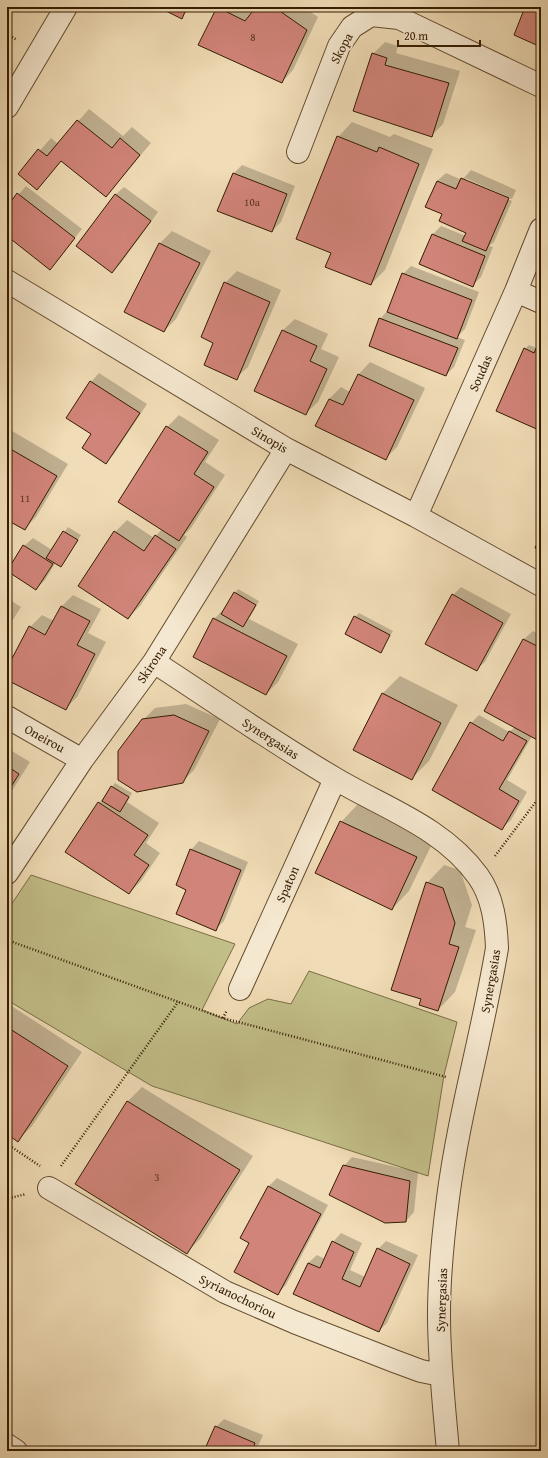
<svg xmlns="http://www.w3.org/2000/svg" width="548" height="1458" font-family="'Gentium Book Plus',serif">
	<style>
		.green { fill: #c2be88; stroke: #7b6d44 }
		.shadow { fill: #0003 }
		.building { fill: #d18479; stroke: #341c00 }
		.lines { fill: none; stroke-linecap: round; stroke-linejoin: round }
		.minor-casing { stroke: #634c2e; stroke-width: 24 }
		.path { stroke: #341c00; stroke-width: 2.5; stroke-dasharray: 1 2; stroke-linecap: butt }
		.minor { stroke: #f5e8d0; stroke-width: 22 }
		.labels { text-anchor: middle; stroke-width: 3.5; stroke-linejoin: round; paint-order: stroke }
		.number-label { font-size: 11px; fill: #5b361e }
		.street-label { font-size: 13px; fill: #341c00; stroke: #f5e8d0 }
	</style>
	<rect width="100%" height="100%" fill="#f0dcb6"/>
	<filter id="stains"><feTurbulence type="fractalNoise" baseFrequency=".005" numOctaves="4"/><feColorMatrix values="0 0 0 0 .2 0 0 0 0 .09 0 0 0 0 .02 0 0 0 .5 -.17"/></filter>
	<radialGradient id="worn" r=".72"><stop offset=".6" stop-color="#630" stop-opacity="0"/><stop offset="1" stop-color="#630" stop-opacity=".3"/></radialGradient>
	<path class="green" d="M31,875L235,944L202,1010L237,1024L249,1008L268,999L291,1004L309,971L457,1022L444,1075L428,1176L152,1086L7,1000V911Z"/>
	<path class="shadow" d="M160,7H192L181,17Z
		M218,7H251L256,9L257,7H303L318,17L293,70L282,82Z
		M385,42L398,46L396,53L460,71L443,124L431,136L373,54Z
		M89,109L123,136L132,127L151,143L106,196L62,160L37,188L19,174L51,138L58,144Z
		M352,122L390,137L394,134L433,149L385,270L371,284L332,252L338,137Z
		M242,165L295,186L281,222L272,231L234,173Z
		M471,170L516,190L512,199L465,178V180L512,201L494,242L489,246L493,247L481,277L472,286L433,234L441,226L466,236L467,232L443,213L437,181L446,173L462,180Z
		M26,186L82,229L49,269L7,235V208Z
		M124,187L158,212L121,263L112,272L115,195Z
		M172,231L211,251L176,319L164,331L125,311L160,243Z
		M411,266L479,292L465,329L457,337L465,340L454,367L446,375L380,319L388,310L403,274Z
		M237,271L281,290L248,367L236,378L215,342L225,283Z
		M295,319L328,334L321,349L339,357L318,402L306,413L283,330Z
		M541,340V430L525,349L529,345L537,348Z
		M370,362L425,388L397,447L386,458L329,399L341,387L350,392L359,374Z
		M99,373L147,404L114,454L106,462L93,434L91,382Z
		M179,415L219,440L205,462L225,475L191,528L184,535L187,537L140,606L128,618L115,532L127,520L154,538L162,529L119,501L167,427Z
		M7,428L68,464L36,517L24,529L7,519Z
		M68,527L81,535L65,561L61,565L56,562L45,580L36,589L24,546L33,538L52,550Z
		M461,587L511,614L485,662L476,670L453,595Z
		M238,589L259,601L249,619L298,644L278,682L266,694L214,619L226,607Z
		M73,595L101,609L88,633L106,642L77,697L65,709L7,679V670L30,627L42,615L54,621L62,606Z
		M7,598L21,607L7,629Z
		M359,613L393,631L380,652L355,617Z
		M533,631L541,635V741L532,736L507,780L527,792L511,820L502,828L471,723L479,715L509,732L515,727L485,711L524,639Z
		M400,676L458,705L429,761L412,778L355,750L383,693Z
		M186,704L220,719L194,770L182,782L143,720L155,708Z
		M7,748L30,762L7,799Z
		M115,783L132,793L127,802L159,823L146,843L160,853L141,881L129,893L99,803Z
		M358,804L434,840L409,891L392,909L341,822Z
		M199,841L248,862L224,921L215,930L187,889L191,850Z
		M444,865L460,870L472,905L465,927L476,930L455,992L438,1010L422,998L427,883Z
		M7,1003L82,1052L32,1126L18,1140L7,1133Z
		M142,1087L253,1156L201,1238L187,1252L76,1184L128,1101Z
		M352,1157L418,1172L414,1212L406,1221L344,1166Z
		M277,1178L328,1205L286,1285L277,1294L251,1243L241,1238L269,1186Z
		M341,1233L362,1243L350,1270L365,1277L378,1249L386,1241L418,1255L387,1323L379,1331L308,1263L317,1255L325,1259L333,1242Z
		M224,1419L263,1435L256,1451H205L216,1427Z"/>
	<path class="building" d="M158,7H187L182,19Z
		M217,7L245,21L256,7H274L307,30L282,83L198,45Z
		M525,7H541V47L514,35Z
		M372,53L387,58L385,65L449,83L432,137L353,111Z
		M77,120L112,148L120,138L140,155L106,197L61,161L37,190L18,174L38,149L47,156Z
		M337,136L377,152L379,147L419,164L371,285L325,267L331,253L296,239Z
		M233,173L287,194L272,232L217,211Z
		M461,178L509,198L486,251L462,241L466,233L439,221L442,214L425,207L437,181L456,189Z
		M17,193L75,238L50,270L7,236V207Z
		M115,194L151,221L112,273L76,246Z
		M432,234L485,256L473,287L419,264Z
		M159,243L200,263L164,332L124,312Z
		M402,273L472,300L457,339L387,312Z
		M224,282L270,302L237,380L204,365L213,343L201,337Z
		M379,318L458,348L446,376L369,346Z
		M282,330L317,346L310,361L327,369L306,415L254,391Z
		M541,338V431L496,411L524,348L534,353Z
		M358,374L414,400L386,460L315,426L329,399L343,405Z
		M90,381L140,413L106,464L82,448L91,434L66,418Z
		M166,426L208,452L194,474L214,487L179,541L118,502Z
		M7,447L57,476L25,530L7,520Z
		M63,531L78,540L61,567L46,558Z
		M114,531L144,551L155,535L176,549L128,619L78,586Z
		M541,534V550L535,548Z
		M23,545L53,564L36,590L7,571Z
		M234,592L256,605L243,627L221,614Z
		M452,594L503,623L477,671L425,644Z
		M61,606L90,621L77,645L95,654L66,710L7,680V668L29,626L45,635Z
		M354,616L390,635L381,653L345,634Z
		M213,618L287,656L266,695L193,657Z
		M523,639L541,648V742L484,711Z
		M382,693L441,723L412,780L353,750Z
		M174,715L209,731L183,783L137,792L118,780V751L142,719Z
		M470,722L503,741L509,731L527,741L499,789L519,801L502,830L432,790Z
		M7,766L19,774L7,793Z
		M111,786L129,797L120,812L102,801Z
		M98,802L148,835L134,855L149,865L129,894L65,852Z
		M340,821L417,857L392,910L315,873Z
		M190,849L241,870L216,931L176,914L186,890L176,885Z
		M426,882L443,888L455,923L449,944L459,947L438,1011L419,1005L421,999L391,990Z
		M7,1027L68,1066L18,1142L7,1134Z
		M127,1101L240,1170L187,1254L75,1184Z
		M343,1165L410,1181L406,1222L385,1223L329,1195Z
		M268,1186L321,1214L278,1295L234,1272L249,1243L240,1238Z
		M332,1241L354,1252L342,1279L360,1287L377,1248L410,1264L379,1332L293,1294L308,1263L320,1268Z
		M215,1426L255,1443L252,1451H204Z"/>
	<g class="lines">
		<defs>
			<path id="minor" d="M7,107L66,7
				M298,152L339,46L352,27L371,15L399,18L541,86
				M7,281L286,449L416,516L541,585
				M516,291L541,302
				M416,516L516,291L541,229
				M154,662C214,701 273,742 334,778C384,808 443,827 478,876C493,897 496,923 497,948C483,1032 459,1113 448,1198C443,1236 439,1276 439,1315C439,1361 444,1406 448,1451
				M7,717L82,760
				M7,873L82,760L154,662L286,449
				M240,989L335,779
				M49,1188L225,1292L294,1322L394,1361L421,1371L441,1375
				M7,1445L16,1451"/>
		</defs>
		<use href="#minor" class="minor-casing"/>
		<path class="path" d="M7,34L17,40
			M495,856L541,795
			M7,940L223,1018L446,1077
			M223,1018L227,1010
			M7,1144L40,1166
			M61,1166L178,1002
			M7,1201L10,1198L26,1194"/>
		<use href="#minor" class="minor"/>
	</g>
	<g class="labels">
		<g class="number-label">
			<text x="253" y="41">8</text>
			<text x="252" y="206">10a</text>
			<text x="25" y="502">11</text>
			<text x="157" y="1181">3</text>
		</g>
		<g class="street-label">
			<text transform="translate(341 48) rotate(-62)" y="5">Skopa</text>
			<text transform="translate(480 373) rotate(-66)" y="5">Soudas</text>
			<text transform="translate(270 439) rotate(31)" y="5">Sinopis</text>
			<text transform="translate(151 664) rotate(-56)" y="5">Skirona</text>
			<text transform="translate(45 738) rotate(29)" y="5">Oneirou</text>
			<text transform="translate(271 738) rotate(33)" y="5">Synergasias</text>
			<text transform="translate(287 884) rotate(-66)" y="5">Spaton</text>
			<text transform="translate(490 981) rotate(-80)" y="5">Synergasias</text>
			<text transform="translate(238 1296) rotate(26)" y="5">Syrianochoriou</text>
			<text transform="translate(441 1300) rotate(-88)" y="5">Synergasias</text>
		</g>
	</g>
	<rect width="548" height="1458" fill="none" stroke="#f0dcb6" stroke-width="24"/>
	<rect x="8" y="8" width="532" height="1442" fill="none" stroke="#341c00" stroke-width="2"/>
	<rect x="12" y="12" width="524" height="1434" fill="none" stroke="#341c00"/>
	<path d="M398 40v6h82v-6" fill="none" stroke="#341c00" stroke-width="2"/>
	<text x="404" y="40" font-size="12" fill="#341c00" stroke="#f5e8d0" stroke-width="3" paint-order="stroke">20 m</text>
	<rect width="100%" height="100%" filter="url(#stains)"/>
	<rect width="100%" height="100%" fill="url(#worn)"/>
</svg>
